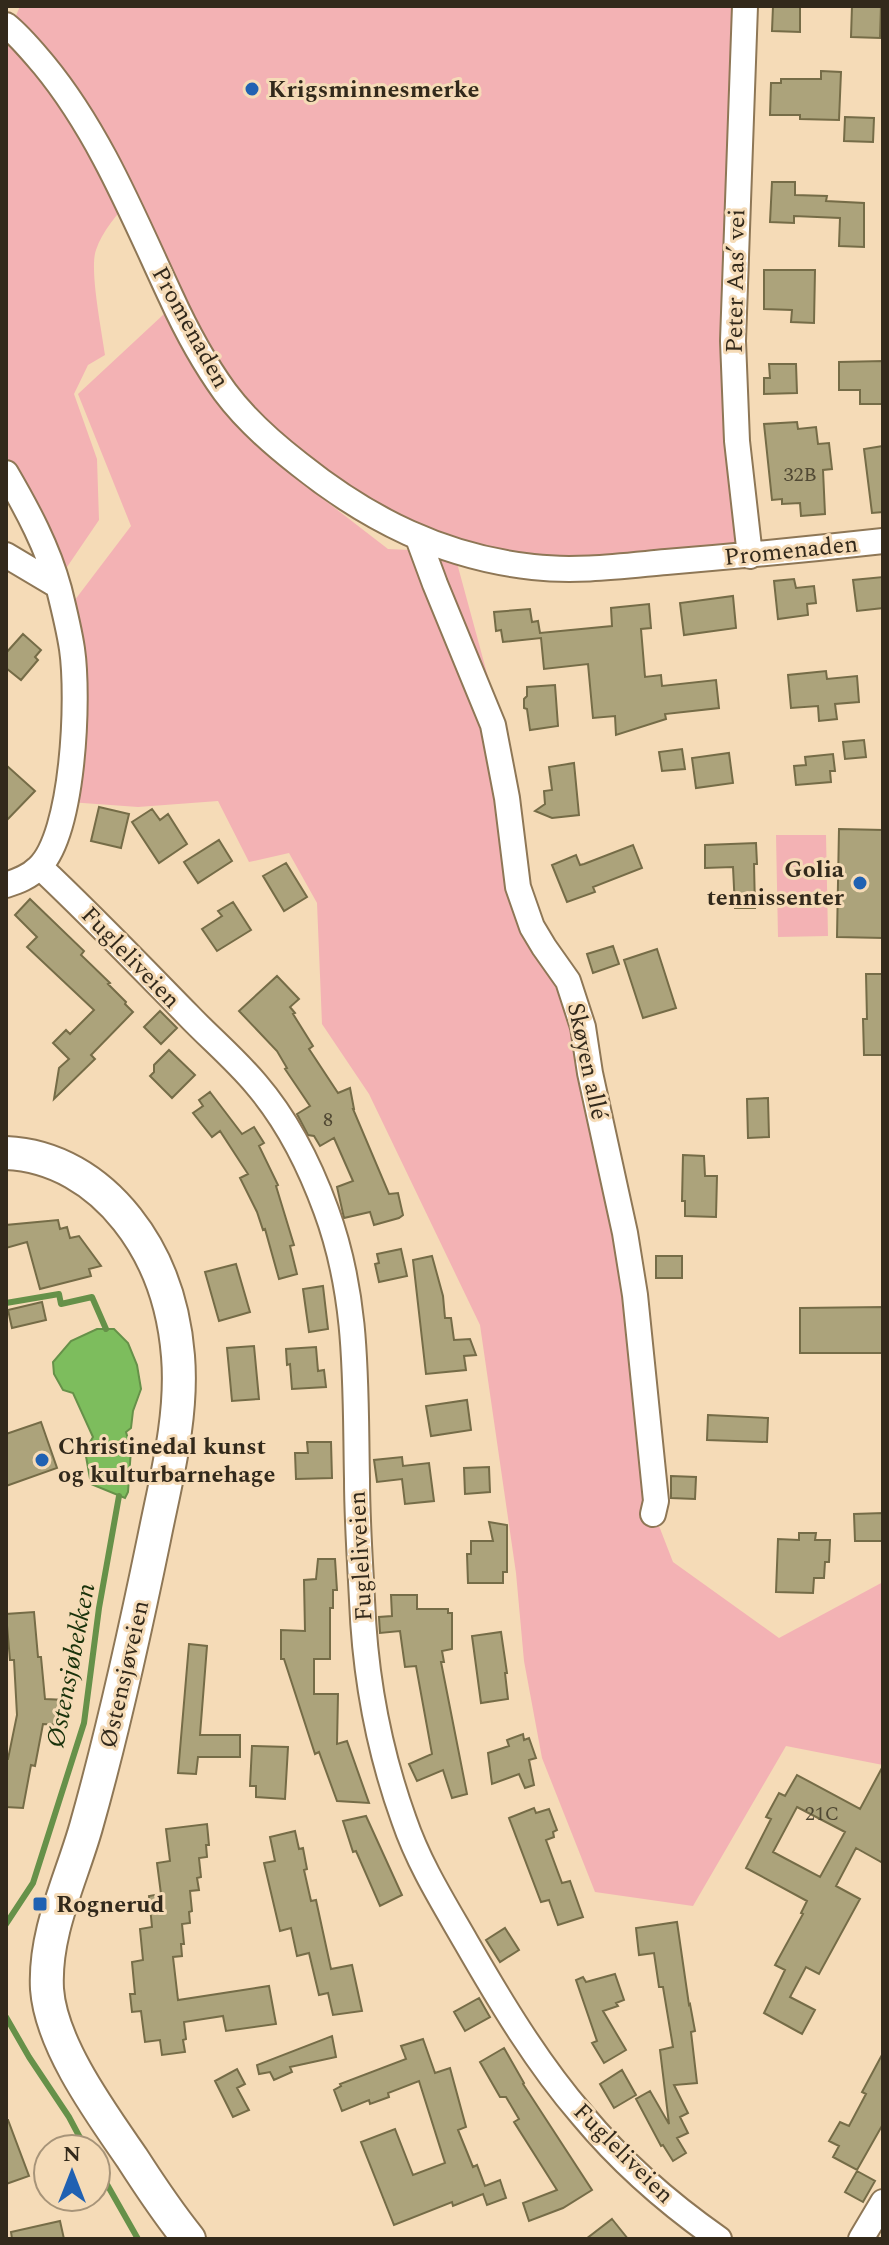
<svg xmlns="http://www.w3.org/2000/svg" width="889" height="2245" font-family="Spectral,serif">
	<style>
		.green { fill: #f3b2b4 }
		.water { fill: #7dbd5d; stroke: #669149; stroke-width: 2 }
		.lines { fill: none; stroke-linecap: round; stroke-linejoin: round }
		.stream { stroke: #669149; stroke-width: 6 }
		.building { fill: #aca37b; stroke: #756c47; stroke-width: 2; fill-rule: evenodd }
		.minor-casing { stroke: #8e7756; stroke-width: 28 }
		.secondary-casing { stroke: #8e7756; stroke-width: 36 }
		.minor { stroke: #fff; stroke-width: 24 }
		.secondary { stroke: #fff; stroke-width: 32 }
		.poi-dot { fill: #2061b2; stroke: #f5dbb7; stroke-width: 3 }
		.labels { text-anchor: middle; stroke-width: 6; stroke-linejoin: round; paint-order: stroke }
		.number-label { font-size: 20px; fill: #504833 }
		.poi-label { font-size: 24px; font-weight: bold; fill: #32291b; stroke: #f5dbb7; text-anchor: start }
		.street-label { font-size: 24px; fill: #32291b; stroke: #f5dbb7 }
		.water-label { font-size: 26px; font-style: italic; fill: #18310a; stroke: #f5dbb7 }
	</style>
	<rect width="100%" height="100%" fill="#f5dbb7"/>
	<path class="green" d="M20,6H734L723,344L735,546L546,562L454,539L390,513L320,471L256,413L183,306L130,199C118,214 102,231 96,250C89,269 102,332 105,355L88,365L74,394L97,459L99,520L65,570L31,497L6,456V40Z
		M164,314L209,387L250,437L296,478L388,549L454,552L516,780L525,909L571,983L623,1226L654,1513L673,1562L779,1638L883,1582V1765L786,1746L693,1906L595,1892L542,1758L524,1661L516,1573L480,1325L369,1094L322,1024L317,903L289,853L249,862L218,801L138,807L69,802L65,613L131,526L78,394Z
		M776,835H826L828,936L778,937Z"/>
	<path class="water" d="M97,1329H114L128,1343L137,1365L141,1389L133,1411L131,1428L126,1432L131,1449L128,1492L125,1498L91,1484L85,1451L93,1437L73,1393L63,1390L54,1374L53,1362L71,1341Z"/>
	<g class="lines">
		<path class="stream" d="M6,1303L59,1294L61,1304L92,1297L106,1329
			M6,1924L33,1883L84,1723L99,1608L119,1496
			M6,2017L29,2057L69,2117L86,2149
			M96,2165L138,2239"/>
	</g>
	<path class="building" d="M773,6H800V32L772,31Z
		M852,6H881L880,38L851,37Z
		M821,71L841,72L839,120L800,119V115H770L771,83H781V79H821Z
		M845,117L874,118L873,142L844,141Z
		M772,182H795V195L827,196L826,201L864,203V247L839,246L840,218L794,216V223L770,222Z
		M764,270H815L814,323L791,322L792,310L764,309Z
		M883,361V404H860V390H839V362Z
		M769,364H796L797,393L764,394V378H770Z
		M797,422L798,429L816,427L818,444L829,443L832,469L823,470L825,514L801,516L800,503L782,504V499L772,500L764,424Z
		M883,446V512L872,513L864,449Z
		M883,577V608L857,611L853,580Z
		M794,579L796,588L814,586L816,603L807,604L808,615L778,619L774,581Z
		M733,596L736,628L684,635L680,603Z
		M649,604L651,628L641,629L645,677L661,675L662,686L716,680L719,708L665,714L666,719L616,735L615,716L593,718L588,664L544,669L541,638L503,642L501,630L496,631L494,612L530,609L532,622L538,621L540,633L612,626L611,608Z
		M23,634L41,650L35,657L38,660L21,680L6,668V653Z
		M826,671L827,679L857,676L859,702L835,704L837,719L819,721L818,706L791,708L788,675Z
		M555,685L558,726L530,730L527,709L524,708V699L527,696V687Z
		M864,740L866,757L845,759L843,742Z
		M682,749L685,769L662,771L659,752Z
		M729,753L733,783L696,788L692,758Z
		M833,754L835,771H830L831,782L796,785L794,766L806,765L805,757Z
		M574,763L579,815L552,818L535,811L545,804L544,791L552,790L549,767Z
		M6,765L35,791L6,821Z
		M99,807L129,814L121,848L91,841Z
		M152,809L160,820L168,814L187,844L159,863L132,822Z
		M839,829L883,830V938L837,937Z
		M219,840L232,861L198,883L184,862Z
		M756,843L757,864H754L755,908H735L733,867L705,868V845Z
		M633,845L642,868L593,887L595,892L567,902L552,865L576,855L580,865L584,864Z
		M286,863L307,897L284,911L263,876Z
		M30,899L84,951L81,955L110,983L108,984L126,1002L125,1004L133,1012L91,1055L95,1059L54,1099L59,1068L69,1059L53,1043L66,1030L70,1034L94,1010L27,947L37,937L15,915Z
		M233,902L251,930L217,951L202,929L222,916L218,911Z
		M613,946L619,964L593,973L587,954Z
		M657,949L676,1008L643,1018L624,960Z
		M866,974H883V1055H864L863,1019H867Z
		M277,976L299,999L290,1007L295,1013L293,1014L313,1046L309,1049L338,1093L350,1088L354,1109H353L389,1194L398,1193L403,1215L399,1218L374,1225L370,1212L344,1218L337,1187L353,1181L334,1138L320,1146L314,1136L308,1135L297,1114L310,1106L285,1069L287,1068L277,1051L239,1011Z
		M160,1011L177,1028L161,1044L144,1027Z
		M169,1050L195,1075L172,1098L150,1076L154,1072V1065Z
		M210,1092L242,1134L254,1127L264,1143L259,1146L278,1185L276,1186L294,1245L290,1246L297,1274L279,1279L265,1229L263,1230L257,1212L240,1178L248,1174L220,1131L212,1137L193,1113L203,1106L199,1100Z
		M768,1098L769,1137L748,1138L747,1099Z
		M683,1155L704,1156L705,1176H717L716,1217L685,1216V1201H682Z
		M58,1220L60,1229L67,1227L70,1238L79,1236L101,1266L89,1269L91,1276L40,1289L27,1242L6,1248V1225Z
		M401,1249L407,1276L379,1282L375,1264L379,1263L377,1254Z
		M432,1256L443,1296L445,1318H451L454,1340L470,1339L476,1355L464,1356L466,1370L426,1374L413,1260Z
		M656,1256H682V1278H656Z
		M236,1264L250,1312L219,1321L205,1272Z
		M323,1286L328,1329L309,1332L303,1289Z
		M42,1302L46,1320L12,1328L8,1310Z
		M883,1307V1353H800V1308Z
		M254,1346L259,1399L232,1401L227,1348Z
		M316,1347L318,1371L324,1370L326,1387L292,1389L290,1364L287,1365L286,1349Z
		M467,1400L471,1430L431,1436L426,1406Z
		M708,1415L768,1418L767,1442L707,1440Z
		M41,1422L57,1468L6,1486V1434Z
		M307,1442H331L332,1478L296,1479L295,1453H308Z
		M402,1457L403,1466L429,1463L434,1501L405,1504L402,1479L377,1482L374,1460Z
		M489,1467L490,1492L465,1494L464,1468Z
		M671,1476L696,1477L695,1499L671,1498Z
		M883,1513V1541H855L854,1514Z
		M489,1522L507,1525V1572H503V1583H468L467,1554H471V1541H493Z
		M799,1533H816L815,1540H830L829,1562H825L824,1578H814L813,1593L776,1592L778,1539L799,1540Z
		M318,1559H335L337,1590H333V1608H330V1659H314V1694H338L337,1744L347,1741L369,1803L337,1801L319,1752L315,1754L284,1659H281V1630L305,1631L304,1580L316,1579Z
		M391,1595H417V1609H448V1613H452V1649L442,1651L444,1662H441L467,1794L452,1798L443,1770L417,1781L409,1764L432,1754L416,1666L405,1667L400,1631L380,1633L379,1617L392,1616Z
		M34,1612L38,1657H41L45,1699L66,1700L67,1725L43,1724L35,1766L31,1765L23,1808L6,1807V1759H8L17,1715L14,1660H10L6,1614Z
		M501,1632L507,1673H505L508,1699L481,1703L472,1636Z
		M189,1644L207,1646L200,1735H240V1757H198L196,1774L178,1773Z
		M523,1734L524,1740L529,1738L536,1758L529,1760L534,1785L525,1788L519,1774L492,1784L488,1753L509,1746L507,1740Z
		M252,1746L288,1747L285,1799L256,1797V1786H250Z
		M883,1766V1863L856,1848L836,1886L860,1899L819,1974L806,1967L790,1997L815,2010L802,2034L764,2013L785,1970L775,1965L803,1914L801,1913L807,1901L746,1868L771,1819L766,1817L779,1793L785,1796L797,1775L860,1809ZM797,1807L845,1832L820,1877L773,1852Z
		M534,1808L536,1813L549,1809L557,1830L553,1832L554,1837L546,1840L562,1883L570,1881L583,1917L558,1925L549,1900L541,1902L509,1818Z
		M366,1816L402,1895L380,1906L356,1851L353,1852L343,1821Z
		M207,1824L209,1845H206L207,1857L199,1858L201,1877L197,1878L199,1890L190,1891L192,1911L189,1912L190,1923L182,1924L184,1944H181L182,1956L173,1957L178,2000L269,1986L276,2024L226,2031L223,2016L184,2022L186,2039L183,2040L185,2052L162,2055L160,2040L145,2042L141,2011L132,2012L130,1994H135L132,1962L143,1960L140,1929L152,1927L149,1896L161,1894L157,1863L170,1861L166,1829Z
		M295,1831L299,1849L303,1848L307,1869L304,1870L311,1901L316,1900L331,1969L352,1965L362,2011L333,2015L328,1993L319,1995L309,1953L297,1956L291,1928L280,1931L264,1863L275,1861L270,1837Z
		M677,1922L689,2005L690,2004L695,2031L691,2032L697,2083L674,2085L688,2113L680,2117L688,2133L677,2138L686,2153L673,2161L663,2145L661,2146L636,2099L650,2091L669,2124L660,2050L673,2047L663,1987H659L654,1953L639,1955L636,1928Z
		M505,1928L519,1950L500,1962L486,1940Z
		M615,1974L624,2000L616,2003L618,2006L603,2011L626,2050L604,2063L592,2043L597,2041L576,1980L583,1977L586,1982Z
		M479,1998L490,2017L465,2031L454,2012Z
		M332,2036L336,2057L290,2067L292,2072L274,2080L270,2072L259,2074L257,2065Z
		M423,2039L435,2073L450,2068L466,2127L458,2130L473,2167L477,2165L485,2186L500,2180L506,2198L487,2205L483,2194L453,2206L452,2202L394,2225L361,2142L395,2129L413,2175L445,2163L419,2081L388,2093L389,2097L370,2104L369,2100L342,2111L334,2090L341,2086L340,2084L406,2059L401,2046Z
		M504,2048L524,2083L523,2084L592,2190L563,2208L529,2221L523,2203L557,2190L514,2122L519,2119L506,2097H500L480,2062Z
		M883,2053V2124L857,2170L833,2157L839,2146L829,2141L840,2122L849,2126L866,2094L862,2092Z
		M237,2069L245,2084L237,2088L249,2110L233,2117L215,2081Z
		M622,2070L636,2095L614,2108L600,2084Z
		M6,2120H8L29,2176L6,2184Z
		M857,2171L875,2181L863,2202L845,2192Z
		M612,2219L628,2239H586Z
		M60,2221L64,2239H12L11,2232Z"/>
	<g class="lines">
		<defs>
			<path id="minor" d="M745,6L733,341L737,441L750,556
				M6,25C20,36 32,51 44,65C100,133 134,218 171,297C186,330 204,363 225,392C245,419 272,443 299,464C369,520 443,557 533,567C577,572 622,566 666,562C739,556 811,549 883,541
				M6,473C27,509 48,548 59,589C64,609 69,629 72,649C79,697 74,835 38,868C29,877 18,881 6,885
				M418,538L435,584L493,725L507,798L518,887L532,927L544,947L568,981L583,1027L590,1073L625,1233L635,1295L656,1501L653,1514
				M6,555L58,586
				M40,867C91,915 139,965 188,1015C210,1038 235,1059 256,1084C286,1119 310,1166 326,1210C359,1299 355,1386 357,1479C357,1520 360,1560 362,1600C365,1676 378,1748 404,1820C419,1864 443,1902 466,1942C500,2001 537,2063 582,2115C621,2162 669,2204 719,2239
				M861,2239L883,2202"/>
			<path id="secondary" d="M6,1153C55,1155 97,1181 127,1219C158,1258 174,1306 178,1356C183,1417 166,1479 154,1539C134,1636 113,1732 86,1827C71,1880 44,1932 47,1989C51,2045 101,2113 132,2158C150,2186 168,2213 189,2239"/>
		</defs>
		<use href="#minor" class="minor-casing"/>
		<use href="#secondary" class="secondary-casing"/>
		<use href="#minor" class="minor"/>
		<use href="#secondary" class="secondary"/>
	</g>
	<g class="poi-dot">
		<circle cx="252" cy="89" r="8"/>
		<circle cx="860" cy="883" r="8"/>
		<circle cx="42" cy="1460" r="8"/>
		<rect x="32" y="1896" width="16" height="16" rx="4"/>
	</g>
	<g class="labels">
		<g class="number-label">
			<text x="800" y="481">32B</text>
			<text x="328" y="1126">8</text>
			<text x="822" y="1820">21C</text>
		</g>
		<g class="poi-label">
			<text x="268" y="97">Krigsminnesmerke</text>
			<text x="844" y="877" text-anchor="end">Golia<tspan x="844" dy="28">tennissenter</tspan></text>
			<text x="58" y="1454">Christinedal kunst<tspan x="58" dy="28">og kulturbarnehage</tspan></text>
			<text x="56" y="1912">Rognerud</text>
		</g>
		<g class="street-label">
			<text transform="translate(735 281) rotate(-89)" y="8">Peter Aas’ vei</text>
			<text transform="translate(191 327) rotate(61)" y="8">Promenaden</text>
			<text transform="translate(791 550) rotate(-6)" y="8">Promenaden</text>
			<text transform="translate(131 957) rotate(46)" y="8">Fugleliveien</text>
			<text transform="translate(588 1061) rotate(78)" y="8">Skøyen allé</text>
			<text transform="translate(360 1556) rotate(-93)" y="8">Fugleliveien</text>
			<text transform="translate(124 1674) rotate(-77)" y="8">Østensjøveien</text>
			<text transform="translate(624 2153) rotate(45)" y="8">Fugleliveien</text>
		</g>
		<g class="water-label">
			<text transform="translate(70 1665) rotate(-79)" y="9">Østensjøbekken</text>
		</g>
	</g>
	<rect width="889" height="2245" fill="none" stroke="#32291b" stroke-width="16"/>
	<g transform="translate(72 2173)"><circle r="38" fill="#f5dbb7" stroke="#a79479" stroke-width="2"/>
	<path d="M0-6L14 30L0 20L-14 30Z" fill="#2061b2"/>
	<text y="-12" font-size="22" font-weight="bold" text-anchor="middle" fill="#32291b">N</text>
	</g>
</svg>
